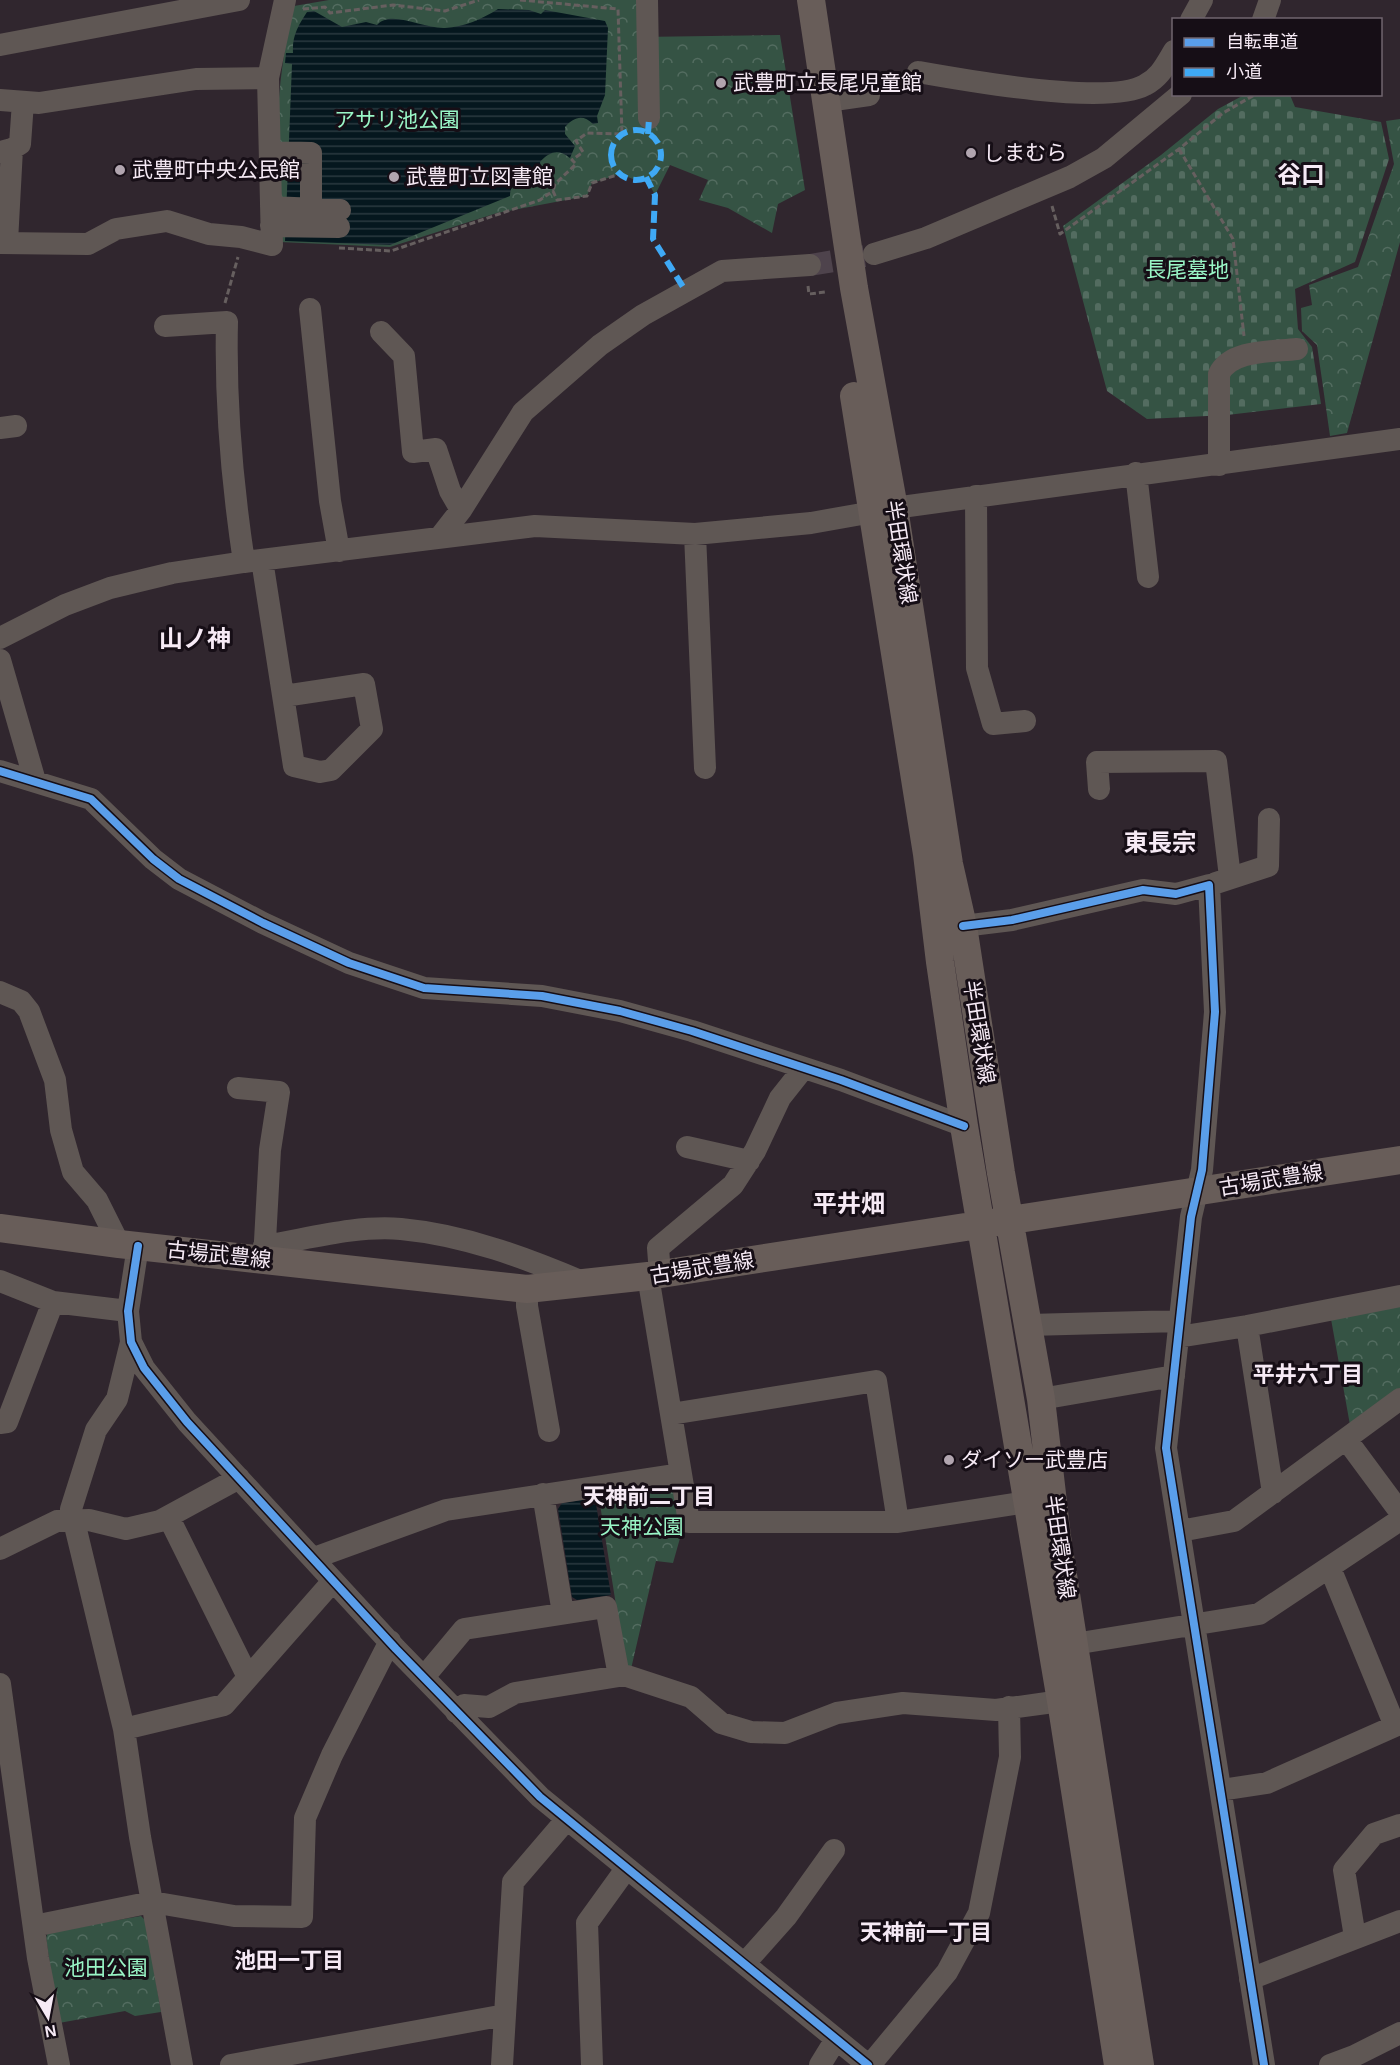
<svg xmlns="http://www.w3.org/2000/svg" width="1400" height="2065" font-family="Arial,'Noto Sans JP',sans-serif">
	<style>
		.forest { fill: url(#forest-crowns) }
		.cemetery { fill: url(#cemetery-stones) }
		.water { fill: url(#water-rules) }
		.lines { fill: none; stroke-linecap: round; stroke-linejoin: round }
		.minor-tunnel { stroke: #4e434c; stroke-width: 22; stroke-dasharray: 22 11; stroke-linecap: butt }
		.path { stroke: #665f5f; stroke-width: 3; stroke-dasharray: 6 3; stroke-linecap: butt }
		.minor { stroke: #5f5754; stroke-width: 22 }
		.major { stroke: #685d59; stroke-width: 28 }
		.quiet { stroke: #3fa9f5; stroke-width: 6; stroke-dasharray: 12 6; stroke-linecap: butt }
		.cycleway-casing { stroke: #160e16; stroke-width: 11 }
		.cycleway { stroke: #5a9eea; stroke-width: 8 }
		.poi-dot { fill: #b1a5af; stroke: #160e16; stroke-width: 2 }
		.labels { text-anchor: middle; stroke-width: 6; stroke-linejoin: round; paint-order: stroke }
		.poi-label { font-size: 21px; fill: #f6eaf5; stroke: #160e16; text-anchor: start }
		.park-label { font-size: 21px; fill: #99f5c6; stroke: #160e16 }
		.street-label { font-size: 21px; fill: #f6eaf5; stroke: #160e16 }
		.neighbourhood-label { font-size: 22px; font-weight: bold; fill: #f6eaf5; stroke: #160e16 }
		.quarter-label { font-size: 24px; font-weight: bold; fill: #f6eaf5; stroke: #160e16 }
	</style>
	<defs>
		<pattern id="forest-crowns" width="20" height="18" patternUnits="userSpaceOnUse" patternTransform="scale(1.5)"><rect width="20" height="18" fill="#355344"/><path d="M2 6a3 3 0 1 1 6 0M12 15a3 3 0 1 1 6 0" fill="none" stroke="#536c60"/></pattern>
		<pattern id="cemetery-stones" width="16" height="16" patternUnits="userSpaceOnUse" patternTransform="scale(1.5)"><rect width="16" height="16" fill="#355344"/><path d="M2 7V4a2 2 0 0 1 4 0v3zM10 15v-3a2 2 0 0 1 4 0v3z" fill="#536c60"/></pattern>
		<pattern id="water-rules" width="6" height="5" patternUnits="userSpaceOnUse" patternTransform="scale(1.5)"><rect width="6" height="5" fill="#05171e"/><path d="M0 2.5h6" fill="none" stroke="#2a393f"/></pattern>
	</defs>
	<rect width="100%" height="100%" fill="#30262e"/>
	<path class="forest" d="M329,0H639L640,37L780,35L805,190L778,204L772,233L728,208L699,200L708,180L670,165L655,195L646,178L633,179L620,174L592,183L587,196L497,213L390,247L280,242C276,158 273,89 294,6Z
		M1400,119V242L1347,433L1330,436L1317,345L1302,331L1301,308L1312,305L1309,285L1358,267L1394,164L1386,121Z
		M1400,1305V1388L1350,1425L1331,1319Z
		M667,1485L674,1488L682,1531L673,1563L656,1561L631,1669L626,1668L599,1498Z
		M141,1916L146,1921L161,2012L135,2016L125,2011L59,2023L46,1938L48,1932Z"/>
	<path class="cemetery" d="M1244,95H1290L1295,107L1381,122L1389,159L1355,262L1295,289L1298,329L1312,347L1321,404L1227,415L1147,419L1107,391L1063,226L1161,155L1218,109Z"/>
	<path class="water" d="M498,9L529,10L541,14L545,10L605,21L608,28L605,95L597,116L598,123L593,124C583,114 574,117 565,127V134L575,146L570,158C559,149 550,151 540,162L543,183C534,189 530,184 521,181C513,184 510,188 510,196L390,245L285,241L292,64L285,63L286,53H293C292,36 298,26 307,12L314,11L342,27L366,22L377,25C391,9 423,29 445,28C464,27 482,19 498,9Z
		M595,1498L611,1595L577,1600L572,1597L558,1509L562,1503Z"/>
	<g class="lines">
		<path class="minor-tunnel" d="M810,265L865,256"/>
		<path class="path" d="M520,0L618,9L622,134L587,133L576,141L583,152L572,160L576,164L555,184L553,191
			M303,9L325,7L330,13L393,5L445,11L479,0
			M1179,149L1233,239L1244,336
			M1052,206L1060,234L1179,149L1223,113L1256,94
			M339,248L391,251L540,200L553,191L557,200L587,196L592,183L620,174
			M808,286L809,294L825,292
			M225,303L238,257"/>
		<path class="minor" d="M647,0L649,118
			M1191,20L1202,0
			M1263,20L1270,0
			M0,45L239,0
			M918,72C963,80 1108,106 1145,85C1160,77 1165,66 1174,51
			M0,100L39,103L196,79L268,78
			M827,101L869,95
			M0,152L12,149L20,144L23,102
			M270,152L311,153V226
			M271,207L340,210
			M271,226L339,227
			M7,242L12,149
			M0,243L88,244L116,229L167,221L209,234L241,237L272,245L268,78L285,0
			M874,254L926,238L1070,177L1104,158L1181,94
			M310,309L330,501L339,551
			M165,326L227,322C225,403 232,482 244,562
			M381,332L404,356L413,452L436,449L450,491L461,510
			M0,428L16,426
			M1219,465V374C1231,349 1273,352 1297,349
			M1136,473L1148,577
			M976,496L977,668L993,724L1025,721
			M894,508L1400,439
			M695,534L705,768
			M440,537L461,510L523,412L600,345L643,315L722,271L810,265
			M262,560L294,766L320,772L331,770L372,729L364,684L284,696
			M0,638L65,605L110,588L172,573L244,562L535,526L695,534L811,523L873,512
			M0,660L35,781
			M0,771L91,799L153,859L179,879L263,923L349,963L424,988L542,996L620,1011L692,1031L841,1080L964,1126
			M1099,789L1097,762L1216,761L1230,877
			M1216,883L1268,866L1269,819
			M963,926L1012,920L1143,890L1176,894L1209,885L1215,1012L1202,1170L1191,1217L1166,1448L1264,2065
			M0,992L21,1001L29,1011L55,1080L61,1130L73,1172L97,1200L119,1244
			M238,1088L279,1092L270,1150L264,1259
			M687,1147L749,1161
			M138,1246L128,1311L131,1342L144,1368L187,1422L396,1649L540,1797L868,2065
			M264,1246C308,1239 356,1225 401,1229C465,1235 526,1258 585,1283
			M660,1274L658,1248L733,1185L755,1151L780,1098L803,1069
			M648,1276L689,1522H898L1027,1502
			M0,1281L53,1302L128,1311
			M527,1289V1306L549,1431
			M1029,1325L1180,1321
			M1247,1326L1273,1493
			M1178,1337L1247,1326L1400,1296
			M131,1342L117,1399L96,1430L71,1509L124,1729L140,1837L182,2065
			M1041,1399L1174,1376
			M671,1414L876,1381L898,1522
			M0,1423L7,1422L53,1302
			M1346,1439L1400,1512
			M543,1494L563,1613
			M169,1518L248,1677
			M1180,1531L1234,1521L1400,1399
			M0,1549L57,1521L89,1520L126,1529L160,1521L239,1478
			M314,1558L446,1510L680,1474
			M1074,1644L1259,1614L1400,1520
			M424,1677L464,1629L606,1607L619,1676
			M0,1684L38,1958L59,2065
			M456,1712L464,1705L489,1707L515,1693L619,1676H627L691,1697L721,1723L751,1732L785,1733L837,1713L903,1703L996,1710L1061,1701
			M124,1729L224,1705L333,1581
			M1221,1790L1267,1783L1395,1726L1330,1568
			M34,1926L152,1902L234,1916L302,1917L305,1818L332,1755L390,1641
			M1355,1937L1344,1870L1374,1834L1400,1825
			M745,1963L786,1917L834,1850
			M1250,1979L1400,1921
			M231,2065L505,2015
			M502,2065L513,1882L567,1819
			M592,2065L587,1923L626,1869
			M820,2065L836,2039
			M870,2065L947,1972L979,1913L1010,1757L1009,1707
			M1330,2065L1354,2056L1400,2033"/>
		<path class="major" d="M811,0L854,288L894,508L949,864L963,926L1001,1173L1041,1399L1057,1537L1140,2065
			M854,396L927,854L940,962L964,1126L1061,1701L1118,2065
			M0,1228L119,1244L527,1289L648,1276L1400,1160"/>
		<path class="quiet" d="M611 155a25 25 0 1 1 50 0a25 25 0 1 1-50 0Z
			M648,134L649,118
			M646,177L655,195L653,239L685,290"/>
		<defs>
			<path id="cycleway" d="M0,771L91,799L153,859L179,879L263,923L349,963L424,988L542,996L620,1011L692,1031L841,1080L964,1126
				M963,926L1012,920L1143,890L1176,894L1209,885L1215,1012L1202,1170L1191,1217L1166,1448L1264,2065
				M138,1246L128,1311L131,1342L144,1368L187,1422L396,1649L540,1797L868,2065"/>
		</defs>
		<use href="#cycleway" class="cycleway-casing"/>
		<use href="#cycleway" class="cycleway"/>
	</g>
	<g class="poi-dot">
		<circle cx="721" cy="83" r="6"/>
		<circle cx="971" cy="153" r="6"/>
		<circle cx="120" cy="170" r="6"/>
		<circle cx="394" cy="177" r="6"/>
		<circle cx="949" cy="1460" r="6"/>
	</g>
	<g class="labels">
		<g class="poi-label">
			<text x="733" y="90">武豊町立長尾児童館</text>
			<text x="983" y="160">しまむら</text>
			<text x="132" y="177">武豊町中央公民館</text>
			<text x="406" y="184">武豊町立図書館</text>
			<text x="961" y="1467">ダイソー武豊店</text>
		</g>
		<g class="park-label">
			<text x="397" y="127">アサリ池公園</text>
			<text x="1187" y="277">長尾墓地</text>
			<text x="642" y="1534">天神公園</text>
			<text x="106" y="1975">池田公園</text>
		</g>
		<g class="street-label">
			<text transform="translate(901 552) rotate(81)" y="7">半田環状線</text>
			<text transform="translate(979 1032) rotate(81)" y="7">半田環状線</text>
			<text transform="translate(1271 1180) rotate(-9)" y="7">古場武豊線</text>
			<text transform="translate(219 1255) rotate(6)" y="7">古場武豊線</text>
			<text transform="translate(702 1268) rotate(-9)" y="7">古場武豊線</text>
			<text transform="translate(1060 1547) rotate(82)" y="7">半田環状線</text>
		</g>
		<g class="neighbourhood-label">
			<text x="1308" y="1382">平井六丁目</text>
			<text x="649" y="1504">天神前二丁目</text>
			<text x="926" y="1940">天神前一丁目</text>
			<text x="289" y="1968">池田一丁目</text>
		</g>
		<g class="quarter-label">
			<text x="1301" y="183">谷口</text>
			<text x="195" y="647">山ノ神</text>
			<text x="1160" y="851">東長宗</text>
			<text x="849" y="1212">平井畑</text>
		</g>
	</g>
	<rect x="1172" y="18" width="210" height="78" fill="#160e16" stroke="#70666f" stroke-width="1.5"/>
	<rect x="1184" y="38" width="30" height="9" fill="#5a9eea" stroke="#70666f" stroke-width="1.5"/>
	<text x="1226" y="48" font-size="18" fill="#f6eaf5">自転車道</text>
	<rect x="1184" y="68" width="30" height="9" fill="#3fa9f5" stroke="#70666f" stroke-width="1.5"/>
	<text x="1226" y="78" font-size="18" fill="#f6eaf5">小道</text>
	<g transform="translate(48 2017) rotate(170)" stroke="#160e16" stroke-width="4.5" paint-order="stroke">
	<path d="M0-4.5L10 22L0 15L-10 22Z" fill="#f6eaf5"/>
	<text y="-9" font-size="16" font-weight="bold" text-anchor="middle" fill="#f6eaf5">N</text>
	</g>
</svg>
